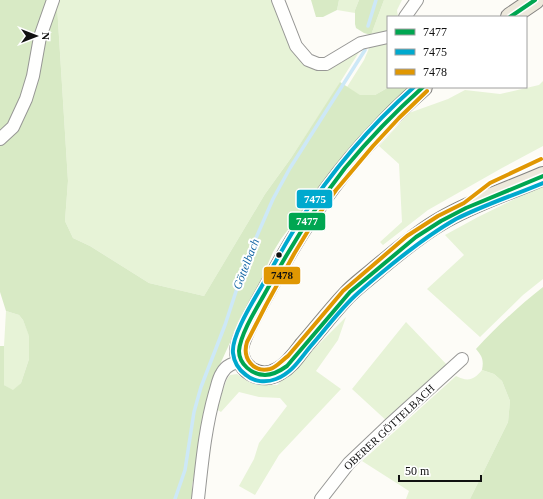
<svg xmlns="http://www.w3.org/2000/svg" width="543" height="499" font-family="'Times New Roman',serif">
	<style>
		.green { fill: #e7f3d7 }
		.forest { fill: #d8eac5 }
		.lines { fill: none; stroke-linecap: round; stroke-linejoin: round }
		.stream { stroke: #cde8f7; stroke-width: 3.5 }
		.street-casing { stroke: #979795; stroke-width: 14 }
		.primary-casing { stroke: #858482; stroke-width: 20 }
		.street { stroke: #fffffe; stroke-width: 12 }
		.primary { stroke: #ede9dc; stroke-width: 18 }
		.bus-1-casing { stroke: #fff; stroke-width: 7 }
		.bus-2-casing { stroke: #fff; stroke-width: 7 }
		.bus-3-casing { stroke: #fff; stroke-width: 7 }
		.bus-1 { stroke: #00a651; stroke-width: 4 }
		.bus-2 { stroke: #00a9ce; stroke-width: 4 }
		.bus-3 { stroke: #e09702; stroke-width: 4 }
		.bus-dot { fill: #111; stroke: #fff; stroke-width: 1.5 }
		.labels { text-anchor: middle; stroke-width: 4; stroke-linejoin: round; paint-order: stroke }
		.street-label { font-size: 11px; fill: #111; stroke: #fff }
		.water-label { font-size: 12px; font-style: italic; fill: #1768a6; stroke: #fff }
		.line-badge { stroke: #fff; stroke-width: 1.5 }
		.badge-label { font-size: 11px; text-anchor: middle; font-weight: bold; fill: #fff }
		.pale-badge-label { font-size: 11px; text-anchor: middle; font-weight: bold; fill: #111 }
	</style>
	<rect width="100%" height="100%" fill="#fdfcf7"/>
	<path class="green" d="M58,0H274L308,63L361,49L329,100L291,158L265,194L204,296L149,283L90,246L73,238L65,221L68,181L57,5Z
		M339,0H359L355,10V13L337,10Z
		M384,0H402L397,10L398,17H388V31L371,35Z
		M388,41L389,87L375,95H359L347,87L364,60L370,46Z
		M543,81V146L502,168L428,210L383,245L380,242L402,222L399,164L379,146L409,113L448,99L465,90L500,94L539,85Z
		M543,185V279L523,295L480,337L427,289L464,255L445,235L478,217Z
		M6,311L19,315L23,320L29,335V359L21,383L13,391L4,385V346Z
		M346,317L338,340L316,371L341,389L279,455L255,495L239,486L254,459L259,443L287,406L280,398L259,397L239,392L221,412L216,409L227,379L230,375L237,374L249,382L258,385H277L291,372Z
		M406,322L449,367L389,423L352,389Z
		M482,370L494,374L502,381L510,401L508,422L470,499H406L409,491L362,461L456,376C468,382 474,380 482,370Z"/>
	<path class="forest" d="M0,0H50L57,5L68,181L65,221L73,238L90,246L149,283L204,296L265,194L291,158L340,82L360,95H375L389,87H409L363,134L345,154L281,239L273,252L258,287L243,314L212,382L201,435L192,486V499H0V346H4V385L13,390L21,383L29,359V336L23,320L19,315L6,311L0,292Z
		M311,0H339L337,10L323,17H316Z
		M359,0H384L371,35L364,33L356,28L355,24V10Z
		M543,287V499H470L508,422L510,401L502,381L494,374L482,370C484,360 482,356 476,349C496,327 519,306 543,287Z"/>
	<g class="lines">
		<path class="stream" d="M368,26L376,0
			M175,499L185,470L194,412L201,387L225,325L246,261L273,199L290,168L365,50"/>
		<defs>
			<path id="street" d="M278,0L296,46L308,60L318,64H326L361,43L388,37
				M405,17L417,0
				M0,139L13,127L26,99L33,76L40,37L53,0
				M198,499C202,463 205,428 215,393C217,387 218,379 222,373C226,365 234,363 242,361
				M321,499L349,463L388,426L462,359"/>
			<path id="primary" d="M510,17L535,0
				M423,87C407,101 391,116 377,132C334,177 299,229 270,284C263,297 238,339 239,352C240,360 245,368 252,372C261,377 271,376 279,371C290,365 297,354 304,345C318,329 331,312 346,296C355,286 368,277 378,268C399,251 418,234 441,221C473,202 509,191 543,176"/>
		</defs>
		<use href="#street" class="street-casing"/>
		<use href="#primary" class="primary-casing"/>
		<use href="#street" class="street"/>
		<use href="#primary" class="primary"/>
		<defs>
			<path id="bus-1" d="M510,17L535,0
				M423,87C395,112 369,139 345,168C314,208 288,251 264,295C256,309 240,335 239,351C239,364 252,375 265,375C273,375 280,371 287,366L350,292L416,237L441,221L466,208L543,176"/>
			<path id="bus-2" d="M414,87C370,126 331,172 299,222C286,242 275,263 263,284C254,300 231,336 233,353C234,362 239,370 246,375C254,382 266,383 276,379C292,373 300,359 310,347C326,329 340,309 358,293C369,283 380,274 391,265C412,248 433,232 456,219C484,205 514,195 543,183"/>
			<path id="bus-3" d="M427,91L399,118L373,146L336,190L314,221L294,254L266,305L247,342C242,358 253,373 270,369C277,367 282,360 288,356L343,291L407,236L438,216L464,203L490,183L541,159"/>
		</defs>
		<use href="#bus-1" class="bus-1-casing"/>
		<use href="#bus-2" class="bus-2-casing"/>
		<use href="#bus-3" class="bus-3-casing"/>
		<use href="#bus-1" class="bus-1"/>
		<use href="#bus-2" class="bus-2"/>
		<use href="#bus-3" class="bus-3"/>
	</g>
	<circle class="bus-dot" cx="279" cy="255" r="3.5"/>
	<g class="labels">
		<g class="street-label">
			<text transform="translate(389 427) rotate(-43)" y="4">OBERER GÖTTELBACH</text>
		</g>
		<g class="water-label">
			<text transform="translate(246 264) rotate(-69)" y="4">Göttelbach</text>
		</g>
	</g>
	<g class="line-badge">
		<rect x="296" y="189" width="37" height="20" rx="4" fill="#00a9ce"/>
		<rect x="288" y="212" width="38" height="19" rx="4" fill="#00a651"/>
		<rect x="263" y="266" width="38" height="19" rx="4" fill="#e09702"/>
	</g>
	<g class="badge-label">
		<text x="315" y="203">7475</text>
		<text x="307" y="225">7477</text>
	</g>
	<g class="pale-badge-label">
		<text x="282" y="279">7478</text>
	</g>
	<rect x="387" y="16" width="140" height="72" fill="#ffffff" stroke="#a0a0a0"/>
	<rect x="395" y="29" width="20" height="6" fill="#00a651" stroke="#a0a0a0"/>
	<text x="423" y="36" font-size="12" fill="#111111">7477</text>
	<rect x="395" y="49" width="20" height="6" fill="#00a9ce" stroke="#a0a0a0"/>
	<text x="423" y="56" font-size="12" fill="#111111">7475</text>
	<rect x="395" y="69" width="20" height="6" fill="#e09702" stroke="#a0a0a0"/>
	<text x="423" y="76" font-size="12" fill="#111111">7478</text>
	<g transform="translate(36 36) rotate(90)" stroke="#ffffff" stroke-width="3" paint-order="stroke">
	<path d="M0-3L7 15L0 10L-7 15Z" fill="#111111"/>
	<text y="-6" font-size="11" font-weight="bold" text-anchor="middle" fill="#111111">N</text>
	</g>
	<path d="M399 475v6h82v-6" fill="none" stroke="#111111" stroke-width="2"/>
	<text x="405" y="475" font-size="12" fill="#111111" stroke="#ffffff" stroke-width="3" paint-order="stroke">50 m</text>
</svg>
